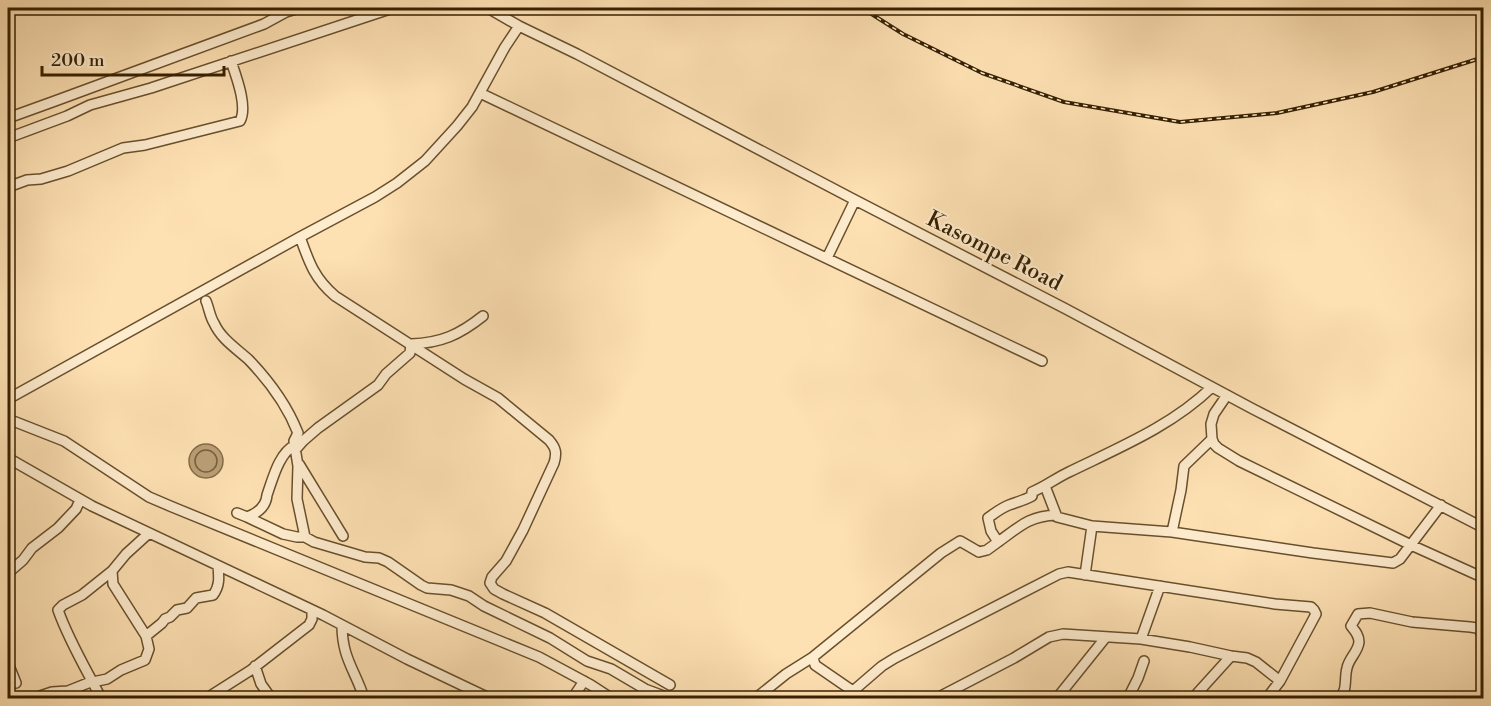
<svg xmlns="http://www.w3.org/2000/svg" width="1491" height="706" font-family="'Libre Bodoni',serif">
	<style>
		.water { fill: #ba9f76; stroke: #856c47; stroke-width: 1.5 }
		.lines { fill: none; stroke-linecap: round; stroke-linejoin: round }
		.shore { stroke: #78603b; stroke-width: 1.5 }
		.minor-casing { stroke: #68502d; stroke-width: 12 }
		.minor { stroke: #feecce; stroke-width: 9 }
		.rail-casing { stroke: #362000; stroke-width: 4 }
		.rail { stroke: #feecce; stroke-width: 1.5; stroke-dasharray: 4.5; stroke-linecap: butt }
		.labels { text-anchor: middle; stroke-width: 4.5; stroke-linejoin: round; paint-order: stroke }
		.street-label { font-size: 22px; fill: #362000; stroke: #feecce }
	</style>
	<rect width="100%" height="100%" fill="#fee1b3"/>
	<filter id="stains"><feTurbulence type="fractalNoise" baseFrequency=".00333" numOctaves="4"/><feColorMatrix values="0 0 0 0 .2 0 0 0 0 .09 0 0 0 0 .02 0 0 0 .5 -.17"/></filter>
	<radialGradient id="worn" r=".72"><stop offset=".6" stop-color="#630" stop-opacity="0"/><stop offset="1" stop-color="#630" stop-opacity=".3"/></radialGradient>
	<path class="water" d="M189 461a17 17 0 1 1 34 0a17 17 0 1 1-34 0Z"/>
	<g class="lines">
		<path class="shore" d="M195 461a11 11 0 1 1 22 0a11 11 0 1 1-22 0Z"/>
		<defs>
			<path id="minor" d="M488,8L519,26L577,54L855,200L1066,309L1253,409L1484,528
				M480,93C667,184 855,272 1042,361
				M8,118L55,101L264,24L286,12L300,8
				M8,138L67,116L90,105L151,88L393,8
				M8,187L27,180L41,179L68,171L123,148L145,145L240,121C248,107 236,76 231,61
				M300,237C309,262 314,278 335,296L464,379L498,398L549,440C556,448 557,453 554,463L523,530L506,561L492,577L490,583L494,589L503,594L545,613L670,685
				M827,258L855,200
				M206,301C209,308 210,317 214,323C221,339 237,349 249,360C270,382 287,405 298,433L294,441L298,466L297,499L305,537
				M1227,395L1214,414L1211,424L1212,439L1214,444L1218,448L1239,461L1411,545L1484,578
				M8,399L300,237L375,197L397,183L425,161L457,126L472,107L505,47L519,26
				M8,419L64,441L149,497L170,506L539,657L591,685L611,698
				M296,449L303,441L318,428L378,385L386,374L410,353L411,344C441,343 459,335 483,316
				M8,458L92,506L323,615L407,659L489,698
				M299,464L343,536
				M1045,486L1057,517L1092,526
				M237,513L247,517C258,513 266,507 267,495C273,478 279,453 295,445
				M247,517L283,534L297,537H305L314,542L365,557L379,558L388,562L421,585L427,588L451,590L469,596L484,606L550,638L587,661L611,669L645,689L669,698
				M1172,532L1181,490L1184,466L1212,439
				M998,542C1019,527 1029,516 1056,515
				M8,573L23,560L32,548L58,528L76,509L80,500
				M1085,575L1092,526L1172,532L1313,553L1393,563L1400,559L1441,505
				M342,625C342,658 355,670 364,698
				M146,636L113,584L112,571L126,554L148,534
				M1141,639L1160,586
				M8,663L16,683
				M255,666L261,684L271,698
				M853,691L882,666L895,658L1059,574L1068,572L1275,604L1311,607L1314,610L1316,614L1280,681L1267,698
				M34,698L52,692L68,691L88,683L107,679L121,670L145,660L149,649L146,636L162,623L165,619L170,617L177,610L187,608L196,598L213,595C220,586 219,577 218,566
				M101,698C86,669 69,641 58,610L63,605L82,595L112,571
				M207,698L251,670L309,625L312,619V610
				M575,698L576,693L584,681
				M756,698L786,674L813,657
				M863,698L815,665L813,657L941,553L960,541L979,552L987,550L998,542L991,531L988,518C995,513 1001,508 1009,505C1017,502 1025,500 1032,496V492C1045,487 1056,478 1069,472C1118,448 1172,426 1212,387
				M937,698L1014,658L1049,637L1063,634L1141,639L1190,647L1231,656L1247,658L1256,662L1280,681
				M1057,698L1106,637
				M1128,698L1138,678L1144,661
				M1193,698L1231,656
				M1339,698C1348,691 1344,678 1347,668C1349,658 1358,652 1359,642C1359,635 1355,631 1351,626L1358,614L1370,613L1412,622L1470,627L1477,628L1484,635"/>
		</defs>
		<use href="#minor" class="minor-casing"/>
		<use href="#minor" class="minor"/>
		<defs>
			<path id="rail" d="M862,8L903,34L982,73L1064,102L1180,122L1277,113L1373,92L1484,57"/>
		</defs>
		<use href="#rail" class="rail-casing"/>
		<use href="#rail" class="rail"/>
	</g>
	<g class="labels">
		<g class="street-label">
			<text transform="translate(995 250) rotate(27)" y="8">Kasompe Road</text>
		</g>
	</g>
	<rect width="1491" height="706" fill="none" stroke="#fee1b3" stroke-width="30"/>
	<rect x="9" y="9" width="1473" height="688" fill="none" stroke="#362000" stroke-width="3"/>
	<rect x="15" y="15" width="1461" height="676" fill="none" stroke="#362000" stroke-width="1.5"/>
	<path d="M42 66v9h182v-9" fill="none" stroke="#362000" stroke-width="3"/>
	<text x="51" y="66" font-size="18" fill="#362000" stroke="#feecce" stroke-width="4.5" paint-order="stroke">200 m</text>
	<rect width="100%" height="100%" filter="url(#stains)"/>
	<rect width="100%" height="100%" fill="url(#worn)"/>
</svg>
